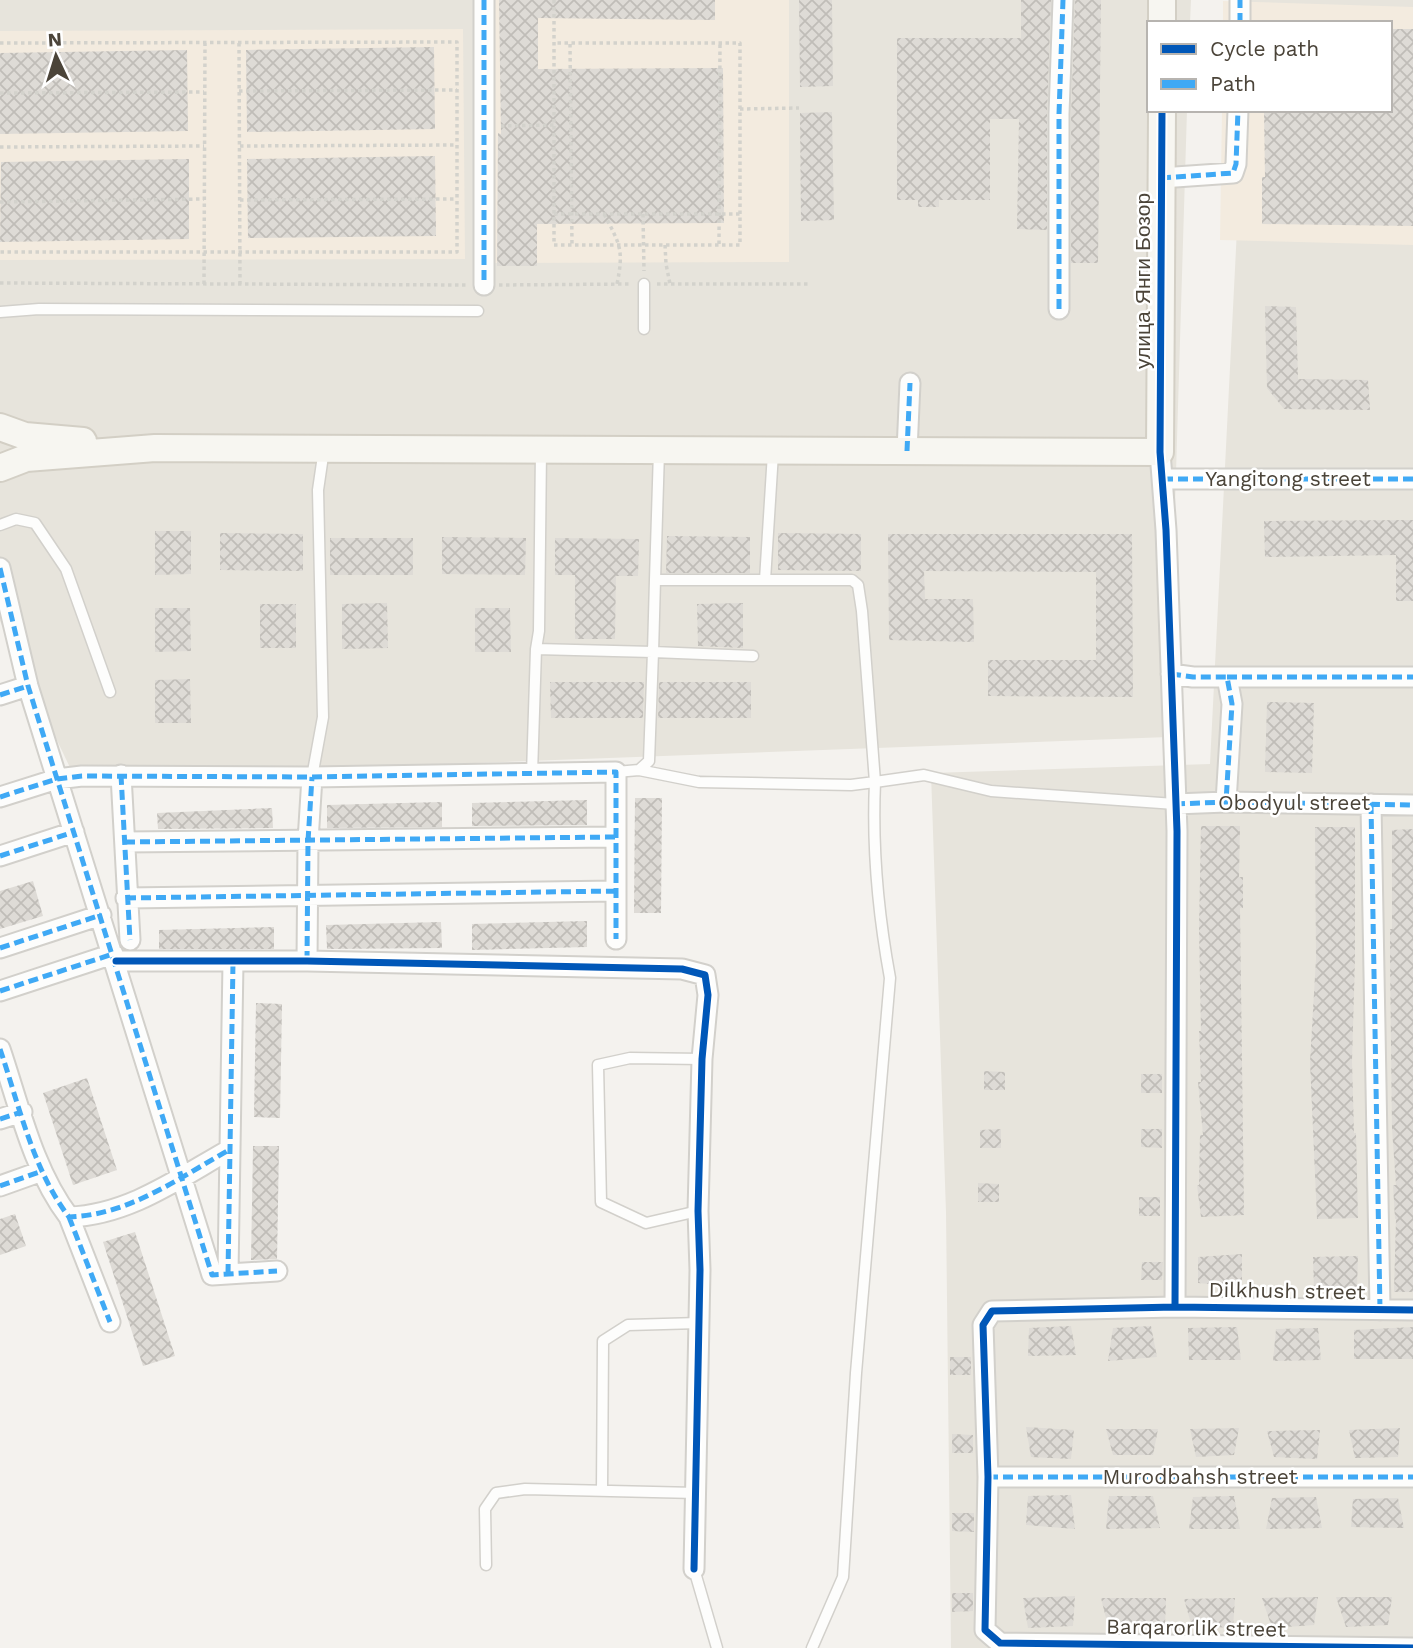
<svg xmlns="http://www.w3.org/2000/svg" width="1413" height="1648" font-family="'Work Sans',sans-serif">
	<style>
		.residential { fill: #e7e4dc }
		.commercial { fill: #f3ebdf }
		.building { fill: url(#building-cross-hatch) }
		.lines { fill: none; stroke-linecap: round; stroke-linejoin: round }
		.lane-casing { stroke: #d2d0cb; stroke-width: 13 }
		.street-casing { stroke: #d2d0cb; stroke-width: 23 }
		.secondary-casing { stroke: #d3cfc5; stroke-width: 30 }
		.path { stroke: #d3d2cc; stroke-width: 3.5; stroke-dasharray: 3.5 3.5; stroke-linecap: butt }
		.lane { stroke: #fdfdfc; stroke-width: 10 }
		.street { stroke: #fdfdfc; stroke-width: 19 }
		.secondary { stroke: #f7f6f1; stroke-width: 26 }
		.quiet { stroke: #3fa9f5; stroke-width: 5; stroke-dasharray: 10 5; stroke-linecap: butt }
		.cycleway-casing { stroke: #fff; stroke-width: 11 }
		.cycleway { stroke: #0057b8; stroke-width: 7 }
		.labels { text-anchor: middle; stroke-width: 5; stroke-linejoin: round; paint-order: stroke }
		.street-label { font-size: 21px; fill: #4b4439; stroke: #fff }
	</style>
	<defs>
		<pattern id="building-cross-hatch" width="8" height="8" patternUnits="userSpaceOnUse" patternTransform="scale(1.75)"><rect width="8" height="8" fill="#dedbd6"/><path d="M0 0l8 8M0 8l8-8" fill="none" stroke="#c0bdb8"/></pattern>
	</defs>
	<rect width="100%" height="100%" fill="#f4f2ee"/>
	<path class="residential" d="M0,0H1191L1190,23H1149V110H1187L1168,737L75,778L0,621Z
		M1248,0H1413V1648H951L946,1212L931,773L1210,764L1243,110H1390V23H1247Z"/>
	<path class="commercial" d="M491,0H789V262L491,263Z
		M1223,1L1413,7V245L1220,240L1222,110H1390V23H1223Z
		M463,29L465,259L0,260V31Z"/>
	<path class="building" d="M499,0H715V20L538,18V69L723,68L724,223L537,224V266H497L498,133L501,134Z
		M799,0H832L833,86L800,87Z
		M1021,0H1051L1047,114V230L1017,229L1019,119H990V200H939V207H918V200H897V38H1021Z
		M1075,0H1101L1098,263H1071V114Z
		M1390,29H1413V226L1262,224V177H1265L1264,110H1390Z
		M434,47L435,129L247,132L246,50Z
		M187,50L188,131L0,134V53Z
		M832,112L834,220L801,221L800,113Z
		M435,156L436,236L248,238L247,159Z
		M189,159V239L0,242L1,162Z
		M1265,306L1296,307L1298,379L1368,380L1370,410L1284,409L1267,388Z
		M1413,520V601H1396V555L1265,557L1264,521Z
		M155,531H191V574L155,575Z
		M220,533L303,534V571L220,570Z
		M778,533L861,534V571L778,570Z
		M888,534H1132L1133,697L988,696V660H1096V572L924,571L925,599H973L974,642L889,640Z
		M667,536L750,537V573H666Z
		M442,537L526,538L525,575L442,574Z
		M330,538H413V575H330Z
		M555,538L639,539L638,576H616L615,639H575V575H555Z
		M387,603L388,648L342,649V604Z
		M743,603V648L698,646L697,604Z
		M260,604H296V648H260Z
		M155,608H190L191,651L155,652Z
		M475,608H510L511,652H475Z
		M190,679L191,723H155V680Z
		M550,682H644L643,718H551Z
		M659,682H751V718H658Z
		M1267,702L1314,703L1312,773L1265,772Z
		M635,798H662L661,913H634Z
		M587,800V825L472,826V803Z
		M442,802V827L327,828V805Z
		M272,808L273,828L158,829L157,813Z
		M1201,826H1240L1239,877H1243V908H1240L1244,1215L1201,1217L1197,1185H1199L1200,1135H1203L1198,1082H1201L1199,1031H1201L1199,929Z
		M1315,827H1355V959L1352,1061L1354,1133H1356L1358,1218L1317,1219L1310,1062L1316,959Z
		M1413,829V1292H1394L1396,1219H1395L1393,1185H1396L1392,1129L1390,959V929H1392V830Z
		M33,881L43,916L0,929V891Z
		M587,921V947L472,950V924Z
		M441,922L442,948L327,949L326,925Z
		M274,927V949H159V930Z
		M256,1003L282,1004L280,1118L254,1117Z
		M984,1071L1005,1072V1090H984Z
		M1141,1074H1162V1093H1141Z
		M87,1078L117,1170L73,1185L43,1093Z
		M1001,1129V1148H980V1130Z
		M1141,1129H1162V1148L1141,1147Z
		M253,1146H279L277,1259L251,1260Z
		M978,1183L999,1184V1202H978Z
		M1139,1197H1160V1216H1139Z
		M15,1214L26,1246L0,1255V1219Z
		M135,1232L175,1356L143,1366L103,1242Z
		M1242,1254V1287L1198,1283V1257Z
		M1358,1256L1357,1288H1314L1313,1257Z
		M1142,1262H1163L1162,1280H1141Z
		M1071,1326L1076,1355L1028,1356L1029,1328Z
		M1151,1326L1157,1357L1108,1361L1113,1328Z
		M1237,1327L1241,1360H1189L1188,1328Z
		M1413,1327V1359H1354V1330Z
		M1318,1328L1321,1360L1273,1361L1276,1329Z
		M950,1357H971V1375H950Z
		M1026,1427L1074,1430L1071,1459L1031,1457Z
		M1239,1428L1234,1455L1196,1457L1190,1429Z
		M1400,1428L1398,1457L1355,1458L1349,1430Z
		M1106,1429H1158L1153,1455H1113Z
		M1320,1430L1317,1459L1274,1457L1267,1431Z
		M952,1434L973,1435V1453H952Z
		M1071,1495L1075,1529L1026,1525L1028,1496Z
		M1109,1496H1153L1160,1528L1106,1529Z
		M1234,1496L1240,1529H1189L1193,1497Z
		M1316,1497L1322,1528L1266,1529L1272,1498Z
		M1398,1498L1404,1528L1351,1527L1353,1499Z
		M952,1513H974V1532L952,1531Z
		M952,1593H973V1611L952,1612Z
		M1075,1596L1073,1626L1028,1628L1023,1598Z
		M1318,1597L1314,1625L1272,1628L1262,1598Z
		M1336,1597H1392L1388,1625L1346,1627Z
		M1101,1598H1166L1165,1625L1108,1626Z
		M1235,1598L1233,1628L1195,1626L1190,1620L1184,1599Z"/>
	<g class="lines">
		<defs>
			<path id="lane" d="M0,312L39,309L478,311
				M644,329V284
				M541,450L539,631L536,649L653,652L655,580H852L858,585L862,611L875,782L851,785L699,782L639,770
				M0,525L16,519L35,523L66,569L110,692
				M655,580L659,451
				M765,580L773,453
				M616,772L639,770L649,761L653,652L753,656
				M532,774L536,649
				M312,777L323,717L318,490L324,449
				M698,1211L646,1223L601,1202L598,1065L630,1058L702,1059
				M602,1491L603,1341L628,1325L699,1323
				M486,1565L485,1509L496,1493L525,1489L696,1493
				M694,1569L717,1648
				M812,1648L843,1577L856,1373L890,978C878,913 872,848 875,782L924,775L991,791L1175,804"/>
			<path id="street" d="M484,0V285
				M1240,23V0
				M1161,178L1233,173L1236,164L1238,110
				M1059,309V114L1063,0
				M907,451L910,383
				M1160,452L1166,530L1177,831L1175,1307
				M1163,479H1413
				M0,568L28,686L212,1275L277,1271
				M1171,674L1193,677H1227L1232,704L1226,802
				M1227,677H1413
				M0,695L28,686
				M121,775L130,940
				M0,797L57,779L82,776L312,777L616,772V939
				M1175,804L1226,802L1413,805
				M1371,804L1380,1310
				M125,842L615,837
				M0,856L74,832
				M126,898L616,891
				M0,948L101,915
				M116,961H307L682,969L705,975L708,995L702,1059L698,1211L700,1270L694,1569
				M307,961L308,841L312,777
				M0,991L113,954
				M0,1049C19,1105 33,1170 69,1217C129,1215 179,1178 229,1150
				M0,1119L22,1112
				M0,1186L42,1171
				M69,1217L110,1322
				M228,1274L233,962
				M1413,1310L1175,1307L992,1311L983,1325L988,1477L985,1630L1000,1643L1413,1648
				M988,1477H1413"/>
			<path id="secondary" d="M1162,23V0
				M0,427L25,436L83,441
				M0,468L26,458L155,448L1160,452L1162,110"/>
		</defs>
		<use href="#lane" class="lane-casing"/>
		<use href="#street" class="street-casing"/>
		<use href="#secondary" class="secondary-casing"/>
		<path class="path" d="M554,0V245H740V43H554
			M0,43L457,42V252H0
			M239,43L240,284
			M570,44L572,245
			M239,91L457,90
			M0,93L204,92
			M740,109L799,108
			M501,126L555,125
			M240,146L457,145
			M0,147L204,146
			M240,200L457,199
			M0,202L204,199
			M554,214H740
			M604,214C620,244 624,250 617,284
			M643,214L644,271
			M719,244L720,43
			M665,245L666,264L670,284
			M0,283L467,285
			M204,284L205,43
			M657,284H810
			M499,285L631,284"/>
		<use href="#lane" class="lane"/>
		<use href="#street" class="street"/>
		<use href="#secondary" class="secondary"/>
		<path class="quiet" d="M484,0V285
			M1240,23V0
			M1161,178L1233,173L1236,164L1238,110
			M1059,309V114L1063,0
			M907,451L910,383
			M1163,479H1413
			M0,568L28,686L212,1275L277,1271
			M1171,674L1193,677H1227L1232,704L1226,802
			M1227,677H1413
			M0,695L28,686
			M121,775L130,940
			M0,797L57,779L82,776L312,777L616,772V939
			M1175,804L1226,802L1413,805
			M1371,804L1380,1310
			M125,842L615,837
			M0,856L74,832
			M126,898L616,891
			M0,948L101,915
			M307,961L308,841L312,777
			M0,991L113,954
			M0,1049C19,1105 33,1170 69,1217C129,1215 179,1178 229,1150
			M0,1119L22,1112
			M0,1186L42,1171
			M69,1217L110,1322
			M228,1274L233,962
			M988,1477H1413"/>
		<defs>
			<path id="cycleway" d="M1162,110L1160,452L1166,530L1177,831L1175,1307
				M116,961H307L682,969L705,975L708,995L702,1059L698,1211L700,1270L694,1569
				M1413,1310L1175,1307L992,1311L983,1325L988,1477L985,1630L1000,1643L1413,1648"/>
		</defs>
		<use href="#cycleway" class="cycleway-casing"/>
		<use href="#cycleway" class="cycleway"/>
	</g>
	<g class="labels">
		<g class="street-label">
			<text transform="translate(1143 281) rotate(-90)" y="7">улица Янги Бозор</text>
			<text x="1288" y="486">Yangitong street</text>
			<text x="1294" y="810">Obodyul street</text>
			<text transform="translate(1287 1291) rotate(1)" y="7">Dilkhush street</text>
			<text x="1200" y="1484">Murodbahsh street</text>
			<text transform="translate(1196 1628) rotate(1)" y="7">Barqarorlik street</text>
		</g>
	</g>
	<rect x="1147" y="21" width="245" height="91" fill="#ffffff" stroke="#b7b4b0" stroke-width="2"/>
	<rect x="1161" y="44" width="35" height="10" fill="#0057b8" stroke="#b7b4b0" stroke-width="2"/>
	<text x="1210" y="56" font-size="21" fill="#4b4439">Cycle path</text>
	<rect x="1161" y="79" width="35" height="10" fill="#3fa9f5" stroke="#b7b4b0" stroke-width="2"/>
	<text x="1210" y="91" font-size="21" fill="#4b4439">Path</text>
	<g transform="translate(56 56) rotate(356)" stroke="#ffffff" stroke-width="5" paint-order="stroke">
	<path d="M0-5L12 26L0 18L-12 26Z" fill="#4b4439"/>
	<text y="-10" font-size="19" font-weight="bold" text-anchor="middle" fill="#4b4439">N</text>
	</g>
</svg>
